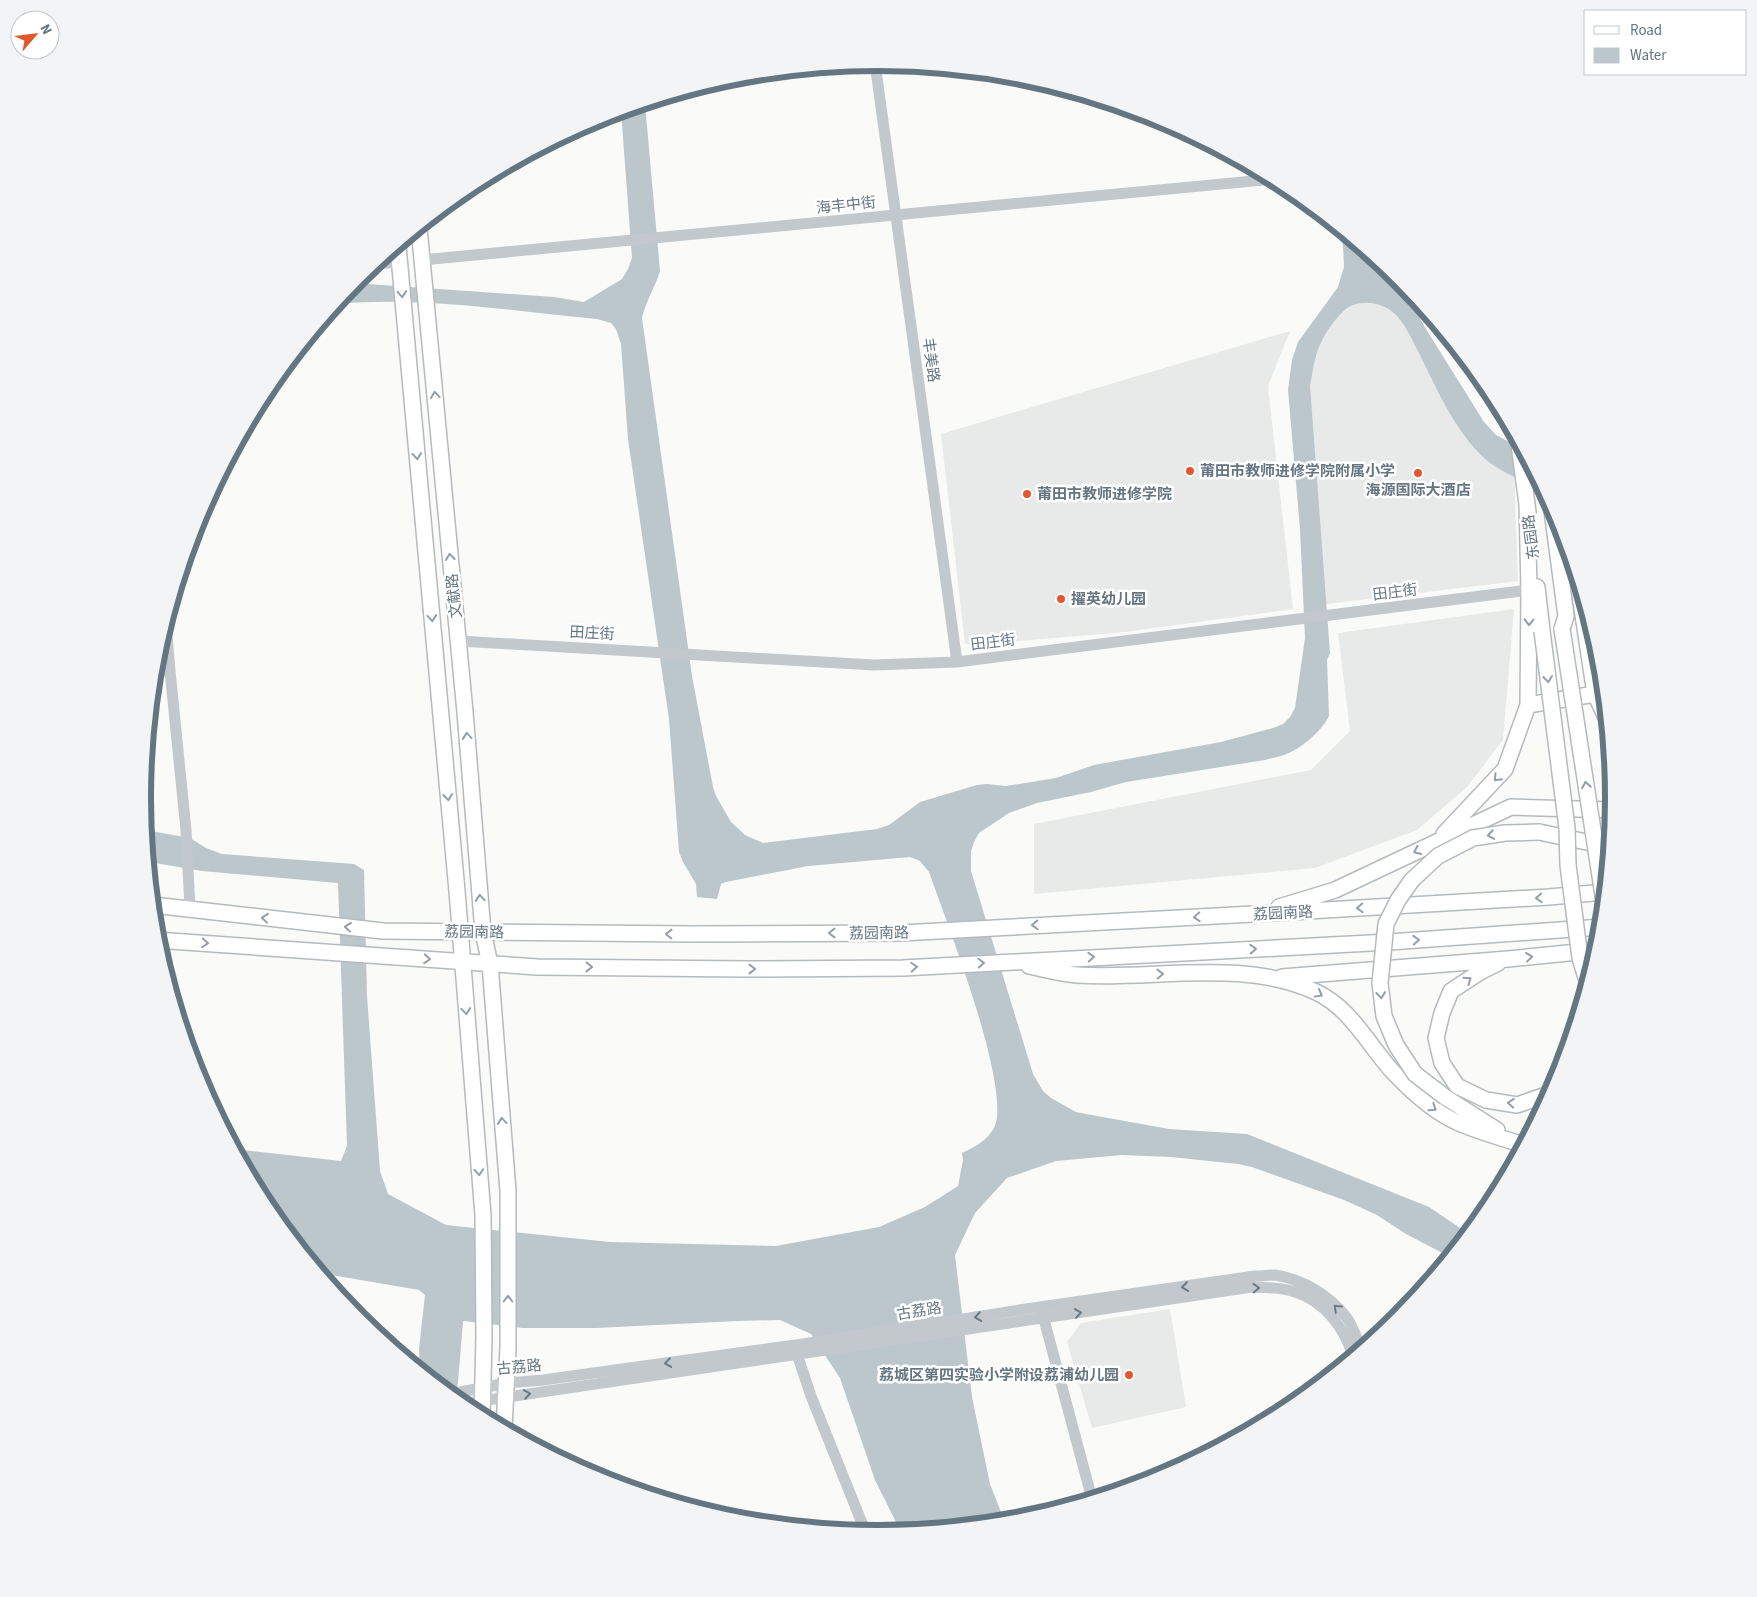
<svg xmlns="http://www.w3.org/2000/svg" width="1757" height="1597" font-family="'Source Sans 3','Noto Sans SC',sans-serif">
	<style>
		.built { fill: #e8e9e9 }
		.water { fill: #bbc7cb }
		.lines { fill: none; stroke-linecap: round; stroke-linejoin: round }
		.river { stroke: #bbc7cb; stroke-width: 18 }
		.major-casing { stroke: #b5babe; stroke-width: 18 }
		.minor { stroke: #c3c8cc; stroke-width: 11 }
		.major { stroke: #fff; stroke-width: 15 }
		.major-bridge-casing { stroke: #b5babe; stroke-width: 18; stroke-linecap: butt }
		.major-bridge { stroke: #fff; stroke-width: 15 }
		.oneway { stroke: #939fa8 }
		.oneway2 { stroke: #6a7a87 }
		.poi-dot { fill: #e4572e; stroke: #fff; stroke-width: 2 }
		.labels { text-anchor: middle; stroke-width: 5; stroke-linejoin: round; paint-order: stroke }
		.street-label { font-size: 15px; fill: #657683; stroke: #fff }
		.poi-label { font-size: 15px; font-weight: bold; fill: #657683; stroke: #fff; text-anchor: start }
		.rim { fill: none; stroke: #657683; stroke-width: 6 }
	</style>
	<rect width="100%" height="100%" fill="#fafaf8"/>
	<path class="built" d="M1367,293L1392,300L1514,469L1518,581L1311,606L1305,344Z
		M1290,331L1268,386L1293,609L1125,632L1006,642L965,644L941,434Z
		M1514,609L1503,740L1467,787L1417,830L1315,868L1034,894V824L1311,770L1350,731L1338,633Z
		M1170,1309L1186,1407L1092,1428L1067,1342L1081,1323Z"/>
	<path class="water" d="M645,104L660,271C655,287 646,301 642,318L692,676L713,787L716,796L731,822L745,835L763,843L877,829L889,825L920,802L977,785L987,784L1006,786L1056,778L1094,765L1221,742L1273,728L1283,724L1290,717L1295,708L1305,638L1300,529L1288,390L1292,360L1298,342L1338,287L1344,267L1343,246L1341,230L1395,275L1426,329L1484,422L1496,435L1522,449L1544,491C1524,481 1494,470 1479,453C1452,425 1436,387 1419,353C1412,340 1406,325 1395,314C1385,304 1367,300 1353,305C1337,312 1320,340 1316,356C1313,365 1312,376 1310,386L1330,653L1327,660L1329,716C1321,732 1301,749 1284,755C1278,757 1271,758 1265,760L1126,782L1091,792L1037,803L1009,813L979,833L974,842L971,851V871L1033,1074L1043,1091L1051,1098L1076,1112L1086,1114L1169,1129L1247,1134L1429,1207L1469,1234L1450,1257L1406,1234L1377,1215L1344,1200L1252,1167L1238,1164L1171,1157L1122,1155L1056,1161L1007,1178L975,1213L955,1255L972,1397L990,1484L1005,1522L901,1532L875,1480L840,1378L811,1334L780,1320L737,1321L596,1328H523L455,1320L445,1344L446,1391L420,1370L419,1349L425,1295L419,1290L320,1273L266,1207L235,1149L341,1161L347,1146L338,883L202,871L149,862L143,798L145,770L151,831L190,838L206,848L222,854L354,864L364,870L367,996L380,1171L388,1194L446,1225L610,1242L776,1246L879,1227L925,1207L958,1186L963,1160L962,1153C974,1147 987,1141 994,1128C1013,1090 945,918 929,872L920,861L910,857L808,866L726,882L721,884L717,899L697,897L696,884L683,862L679,852L669,719L628,439L621,344L616,329L611,323L597,319C511,311 423,296 337,304L352,285L368,284L554,297L584,302L622,279L628,269L632,258L621,111Z"/>
	<g class="lines">
		<path class="river" d="M448,1393L456,1298"/>
		<defs>
			<path id="major" d="M419,228L465,712L483,932L490,964L508,1191V1348L504,1429
				M398,246L457,891L483,1215L484,1337L482,1417
				M1519,444L1528,512
				M1551,503L1566,616L1562,629
				M1578,582L1595,694L1606,717
				M1537,587L1542,631
				M1528,705L1595,694
				M1539,832L1610,847
				M1444,834L1505,769L1528,705L1529,590L1527,504
				M153,905L383,931L691,934L901,933L1274,913L1549,897L1605,892
				M1279,907L1335,890L1511,807L1613,810
				M156,940L537,967L747,969L903,968L1389,942L1602,927
				M1498,963L1480,972L1451,991L1442,1013L1436,1038L1442,1063L1457,1086L1486,1100L1517,1105L1546,1095L1555,1087
				M1029,966C1044,969 1061,974 1077,975C1154,980 1244,958 1316,992C1352,1009 1368,1045 1394,1073C1412,1092 1435,1113 1459,1123C1480,1132 1502,1138 1524,1145
				M1282,977L1508,959L1598,950
				M1445,1097L1497,1130"/>
		</defs>
		<use href="#major" class="major-casing"/>
		<path class="minor" d="M875,63L957,662
			M422,260L1274,179
			M375,264L399,262
			M166,623L170,671
			M459,641L874,665L957,662L1529,590
			M155,671H170L186,830L190,909
			M1042,1312L1092,1499
			M797,1354L811,1396L866,1533
			M450,1394L507,1383L543,1380L803,1344L1026,1309L1255,1276C1262,1276 1269,1275 1275,1275C1302,1279 1330,1295 1347,1318C1353,1327 1357,1339 1362,1349
			M461,1404L1252,1287C1266,1288 1281,1287 1295,1292C1324,1301 1345,1328 1353,1357"/>
		<use href="#major" class="major"/>
		<defs>
			<path id="major-bridge" d="M1562,629L1604,902
				M1542,631L1567,828L1568,865L1580,958L1588,984
				M1445,1097L1415,1074L1396,1045L1384,1016L1380,983L1386,924L1398,900L1412,880L1438,856L1473,838L1505,833L1539,832"/>
		</defs>
		<use href="#major-bridge" class="major-bridge-casing"/>
		<use href="#major-bridge" class="major-bridge"/>
	</g>
	<defs><path id="oneway-chevron" d="M-2-3.5L2.5 0L-2 3.5" fill="none" stroke-width="1.6" stroke-linecap="round" stroke-linejoin="round" transform="scale(1.25)"/></defs>
	<g class="oneway">
		<use href="#oneway-chevron" transform="translate(402 294) rotate(85)"/>
		<use href="#oneway-chevron" transform="translate(435 395) rotate(-96)"/>
		<use href="#oneway-chevron" transform="translate(417 456) rotate(85)"/>
		<use href="#oneway-chevron" transform="translate(450 557) rotate(-96)"/>
		<use href="#oneway-chevron" transform="translate(432 618) rotate(85)"/>
		<use href="#oneway-chevron" transform="translate(1529 622) rotate(91)"/>
		<use href="#oneway-chevron" transform="translate(1548 679) rotate(83)"/>
		<use href="#oneway-chevron" transform="translate(467 736) rotate(-95)"/>
		<use href="#oneway-chevron" transform="translate(1497 778) rotate(133)"/>
		<use href="#oneway-chevron" transform="translate(1586 785) rotate(-99)"/>
		<use href="#oneway-chevron" transform="translate(448 797) rotate(84)"/>
		<use href="#oneway-chevron" transform="translate(1491 835) rotate(170)"/>
		<use href="#oneway-chevron" transform="translate(1417 851) rotate(155)"/>
		<use href="#oneway-chevron" transform="translate(480 898) rotate(-95)"/>
		<use href="#oneway-chevron" transform="translate(1539 898) rotate(177)"/>
		<use href="#oneway-chevron" transform="translate(1360 908) rotate(177)"/>
		<use href="#oneway-chevron" transform="translate(1197 917) rotate(177)"/>
		<use href="#oneway-chevron" transform="translate(265 918) rotate(-174)"/>
		<use href="#oneway-chevron" transform="translate(1035 925) rotate(177)"/>
		<use href="#oneway-chevron" transform="translate(348 927) rotate(-174)"/>
		<use href="#oneway-chevron" transform="translate(832 933) rotate(180)"/>
		<use href="#oneway-chevron" transform="translate(669 934) rotate(-179)"/>
		<use href="#oneway-chevron" transform="translate(1416 940) rotate(-4)"/>
		<use href="#oneway-chevron" transform="translate(205 943) rotate(4)"/>
		<use href="#oneway-chevron" transform="translate(1253 949) rotate(-3)"/>
		<use href="#oneway-chevron" transform="translate(1091 957) rotate(-3)"/>
		<use href="#oneway-chevron" transform="translate(1529 957) rotate(-6)"/>
		<use href="#oneway-chevron" transform="translate(427 959) rotate(5)"/>
		<use href="#oneway-chevron" transform="translate(981 963) rotate(-3)"/>
		<use href="#oneway-chevron" transform="translate(589 967) rotate(1)"/>
		<use href="#oneway-chevron" transform="translate(914 967) rotate(-3)"/>
		<use href="#oneway-chevron" transform="translate(752 969)"/>
		<use href="#oneway-chevron" transform="translate(1160 974) rotate(-1)"/>
		<use href="#oneway-chevron" transform="translate(1468 980) rotate(-35)"/>
		<use href="#oneway-chevron" transform="translate(1319 994) rotate(29)"/>
		<use href="#oneway-chevron" transform="translate(1381 995) rotate(84)"/>
		<use href="#oneway-chevron" transform="translate(466 1011) rotate(85)"/>
		<use href="#oneway-chevron" transform="translate(1511 1103) rotate(-175)"/>
		<use href="#oneway-chevron" transform="translate(1433 1108) rotate(33)"/>
		<use href="#oneway-chevron" transform="translate(502 1121) rotate(-95)"/>
		<use href="#oneway-chevron" transform="translate(479 1172) rotate(86)"/>
		<use href="#oneway-chevron" transform="translate(508 1299) rotate(-90)"/>
	</g>
	<g class="oneway2">
		<use href="#oneway-chevron" transform="translate(1185 1287) rotate(172)"/>
		<use href="#oneway-chevron" transform="translate(1256 1288) rotate(-2)"/>
		<use href="#oneway-chevron" transform="translate(1337 1308) rotate(-136)"/>
		<use href="#oneway-chevron" transform="translate(1078 1313) rotate(-8)"/>
		<use href="#oneway-chevron" transform="translate(978 1317) rotate(171)"/>
		<use href="#oneway-chevron" transform="translate(668 1363) rotate(172)"/>
		<use href="#oneway-chevron" transform="translate(527 1394) rotate(-9)"/>
	</g>
	<g class="poi-dot">
		<circle cx="1190" cy="471" r="5"/>
		<circle cx="1418" cy="473" r="5"/>
		<circle cx="1027" cy="494" r="5"/>
		<circle cx="1061" cy="599" r="5"/>
		<circle cx="1129" cy="1375" r="5"/>
	</g>
	<g class="labels">
		<g class="street-label">
			<text transform="translate(846 205) rotate(-6)" y="5">海丰中街</text>
			<text transform="translate(931 360) rotate(82)" y="5">丰美路</text>
			<text transform="translate(1531 537) rotate(-97)" y="5">东园路</text>
			<text transform="translate(1395 592) rotate(-7)" y="5">田庄街</text>
			<text transform="translate(454 596) rotate(-96)" y="5">文献路</text>
			<text transform="translate(592 633) rotate(3)" y="5">田庄街</text>
			<text transform="translate(993 642) rotate(-7)" y="5">田庄街</text>
			<text transform="translate(1283 913) rotate(-3)" y="5">荔园南路</text>
			<text transform="translate(474 932) rotate(1)" y="5">荔园南路</text>
			<text transform="translate(879 933) rotate(-1)" y="5">荔园南路</text>
			<text transform="translate(919 1311) rotate(-9)" y="5">古荔路</text>
			<text transform="translate(519 1367) rotate(-5)" y="5">古荔路</text>
		</g>
		<g class="poi-label">
			<text x="1200" y="476">莆田市教师进修学院附属小学</text>
			<text x="1418" y="495" text-anchor="middle">海源国际大酒店</text>
			<text x="1037" y="499">莆田市教师进修学院</text>
			<text x="1071" y="604">擢英幼儿园</text>
			<text x="1119" y="1380" text-anchor="end">荔城区第四实验小学附设荔浦幼儿园</text>
		</g>
	</g>
	<path d="M0 0H1757V1597H0ZM151 798a727 727 0 1 1 1454 0a727 727 0 1 1-1454 0Z" fill="#f3f4f5" fill-rule="evenodd"/>
	<path class="rim" d="M151 798a727 727 0 1 1 1454 0a727 727 0 1 1-1454 0Z"/>
	<rect x="1584" y="10" width="162" height="65" fill="#ffffff" stroke="#c1c8cd"/>
	<rect x="1594" y="26" width="25" height="8" fill="#ffffff" stroke="#c1c8cd"/>
	<text x="1630" y="35" font-size="15" fill="#657683">Road</text>
	<rect x="1594" y="48" width="25" height="15" fill="#bbc7cb" stroke="#c1c8cd"/>
	<text x="1630" y="60" font-size="15" fill="#657683">Water</text>
	<g transform="translate(35 35) rotate(62)"><circle r="24" fill="#ffffff" stroke="#c1c8cd"/>
	<path d="M0-4L9 19L0 12L-9 19Z" fill="#e4572e"/>
	<text y="-8" font-size="14" font-weight="bold" text-anchor="middle" fill="#657683">N</text>
	</g>
</svg>
